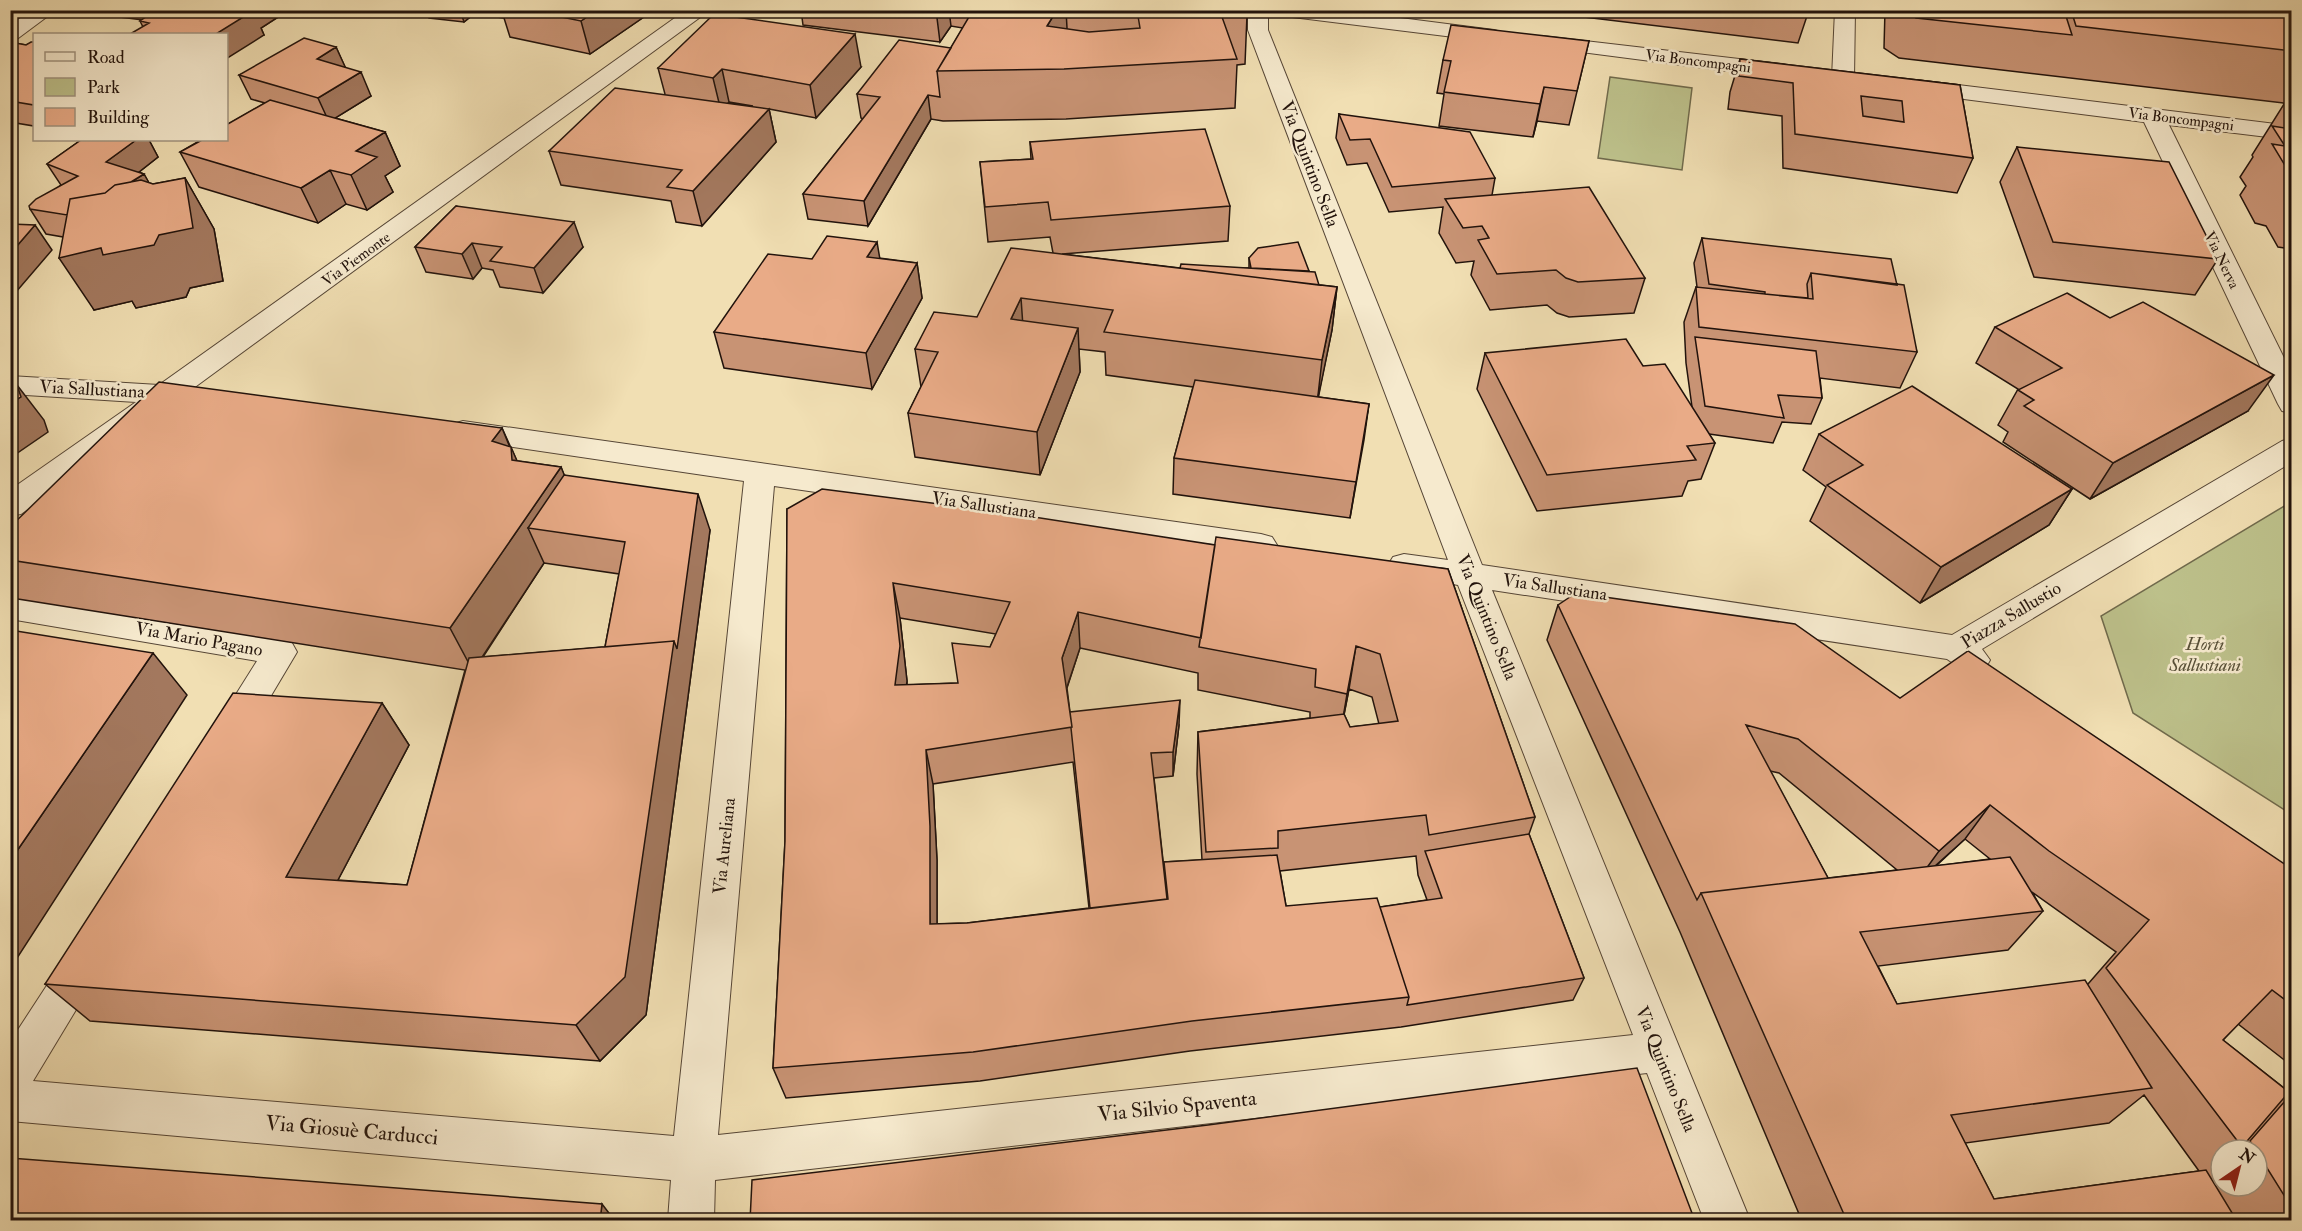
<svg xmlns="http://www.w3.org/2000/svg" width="2302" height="1231" font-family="'IM FELL Double Pica',serif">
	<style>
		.green { fill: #bdc18b; stroke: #706a4c; stroke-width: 1.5 }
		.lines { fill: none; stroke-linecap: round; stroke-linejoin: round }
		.minor-casing { stroke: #564636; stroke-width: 2 }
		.minor { fill: #f6eace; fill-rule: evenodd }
		.wall { fill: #c89374; stroke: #22130c; stroke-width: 1.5; fill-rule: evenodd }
		.shaded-wall { fill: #a3785e; stroke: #22130c; stroke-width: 1.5 }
		.building { fill: #e9ab87; stroke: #22130c; stroke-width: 1.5; fill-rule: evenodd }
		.labels { text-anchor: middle; stroke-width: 5; stroke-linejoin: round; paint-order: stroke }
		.far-street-label { font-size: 15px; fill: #22130c; stroke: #f6eace }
		.street-label { font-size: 18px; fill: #22130c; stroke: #f6eace }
		.park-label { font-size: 18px; font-style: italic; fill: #585038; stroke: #f6eace }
		.near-street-label { font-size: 21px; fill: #22130c; stroke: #f6eace }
	</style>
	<rect width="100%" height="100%" fill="#f1dfb3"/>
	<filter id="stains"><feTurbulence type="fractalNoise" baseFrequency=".00333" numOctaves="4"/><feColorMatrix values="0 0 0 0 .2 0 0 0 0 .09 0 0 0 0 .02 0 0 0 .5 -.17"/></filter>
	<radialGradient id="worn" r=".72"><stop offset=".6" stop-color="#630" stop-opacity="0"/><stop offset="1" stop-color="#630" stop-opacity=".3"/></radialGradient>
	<path class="green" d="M1610,77L1692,88L1682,170L1598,158Z
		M2291,502V814L2133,713L2101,616Z"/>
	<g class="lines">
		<defs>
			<path id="minor" d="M32,10H56L17,39L10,41V25Z
				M686,10H710L195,387L204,390L208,396L204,402L194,405L172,404L21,514L10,516V490L136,402L10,394V376L159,385Z
				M1248,10H1268V30L1482,565L1952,635L2282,441L2292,438V462L1982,649L1990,660L1985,669C1969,674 1961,669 1947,659L1492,590L1750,1220H1704L1647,1073L715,1180L714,1220H668L671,1180L10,1121V1042L72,947L86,942L100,947L106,960L33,1081L674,1136L744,481L453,438L448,431L453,424L463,421L1261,534L1272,537L1277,545L1272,553L1261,556L774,486L718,1135L1633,1035L1458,585L1393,573L1388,565L1393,557L1404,554L1448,560L1248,30Z
				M1274,10H1338L1494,30L1501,32L1505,36L1501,40L1494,42L1284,16Z
				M1835,10H1855L1854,78L1851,83H1835L1832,78Z
				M1542,36L1782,64L1790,66L1793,71L1790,76L1782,78L1535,46L1531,42L1535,38Z
				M1917,80L2292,126V140L2169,125L2292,374V413L2282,411L2278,404L2144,122L1909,92L1906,87L1909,82Z
				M10,595L280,639L292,643L297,652L244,741L231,745L218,741L213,731L257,661L10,619Z"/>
		</defs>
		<use href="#minor" class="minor-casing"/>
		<use href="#minor" class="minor"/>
	</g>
	<path class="wall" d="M80,10H285L286,12L261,28L264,35L226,34L143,27L140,21L143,20L81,12Z
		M426,10H654L590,54L510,37L504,18L474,14L464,22L429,18Z
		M801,10H1246L1247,15L1245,64L1237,65L1235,108L1066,119L943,121L931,119L868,226L808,219L803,194L863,119L861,118L857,94L951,48L963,28L951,26L940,42L803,25Z
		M1526,10H1809L1798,43Z
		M1885,10H2292V104L1899,58L1884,48Z
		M1589,41L1569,125L1537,121L1533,137L1439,126L1444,94L1437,93L1443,60Z
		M10,42L26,45L34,42V126L10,122Z
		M336,47L345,67L371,96L335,118L385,132L400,166L385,176L393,192L367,210L346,204L318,223L199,187L180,152L265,103L251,99L239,75Z
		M1740,59L1960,85L1973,158L1957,193L1783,168L1782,116L1728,109L1730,92Z
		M861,67L816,118L769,109L776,142L702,226L676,222L671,201L561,185L549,151L665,94L658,68ZM729,102L753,106L728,103Z
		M2284,104L2292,105V249L2278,247L2266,226L2255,223L2240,195L2246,186L2240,177L2253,157L2252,155Z
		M1339,114L1495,178L1492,195L1645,278L1634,313L1569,317L1557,313L1547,305L1490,310L1471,275L1474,261L1456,263L1439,233L1443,207L1389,212L1367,163L1347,165L1336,138Z
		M81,140H149L158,157L139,172L144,174L149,183L153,184L185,178L214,229L223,281L190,288L186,297L136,308L132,301L94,310L63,237L46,234L30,209L61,185L47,164Z
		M1030,142L1230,206L1228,241L1062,254L1180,268H1249V258L1309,271L1319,285L1337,287L1332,330L1318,397L1369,404L1350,518L1173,494L1174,458L1193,387L1106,375L1105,352L1079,349L1080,372L1040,475L915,457L908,413L921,387L915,349L977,317L1053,253L1050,237L988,242L980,162L1031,159Z
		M2017,147L2218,259L2195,295L2034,277L2000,182Z
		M456,206L583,247L543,293L500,287L493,270L482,268L473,279L426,272L415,247Z
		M1702,238L1897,285L1917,352L1900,388L1820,378L1822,398L1811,424L1782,422L1773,443L1709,434L1715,443L1701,479L1688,481L1682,496L1537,511L1477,389L1485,353L1643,366L1692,407L1686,363L1684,322L1696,287H1697L1694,263Z
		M879,258L917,263L922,298L872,389L724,368L714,332L812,259Z
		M2110,318L2248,411L2090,499L2003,442L2008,432L1998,425L2018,389L1976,363L1995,327Z
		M502,428L517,461L561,467L564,475L710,530L646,1015L600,1061L90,1021L45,984L382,703L409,745L338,880L407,885L465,670L18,599L10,590V560ZM544,563L619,574L605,647L483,657Z
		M1819,434L2072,489L2049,525L1920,603L1810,521L1826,487L1803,470Z
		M787,509L1215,545L1448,569L1535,817L1529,834L1584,978L1573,1000L1401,1027L1190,1051L980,1081L786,1098L773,1068L785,841ZM900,618L996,634L990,647L958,683L907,685V681ZM1080,648L1198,673V690L1310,712V718L1198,732L1197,774L1202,860L1164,862V869L1154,778L1173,776L1179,725L1070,712L1067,688ZM1349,689L1372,697L1379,724L1350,727L1344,714ZM1073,762L1089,908L967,923L937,924V860L933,784ZM1416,856L1418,875L1427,900L1380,907L1286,906L1280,871Z
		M2292,539V557L2287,545Z
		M1558,605L1900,698L2292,869V1066L2238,1024L2223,1040L2289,1092L2292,1090V1221H1802L1680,932L1547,640ZM1770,771L1779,773L1897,870L1828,878ZM1965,839L1990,859L1936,866ZM2032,892L2116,952L2088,984L1897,1004L1878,966L2008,950L2043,911ZM2144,1095L2199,1171L1994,1199L1965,1143L2109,1123ZM2221,1150H2257V1186H2221Z"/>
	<path class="shaded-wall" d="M240,10H285L286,12L261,28L264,35L226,59V34H216Z
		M460,10H473L474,14L464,22Z
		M597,10H654L590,54L581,21Z
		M936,10H949L951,26L940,42Z
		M1057,10H1066L1068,46L1047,26Z
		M855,34L861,67L816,118L810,85Z
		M336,47L347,71L317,59Z
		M722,69L729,102L721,111L713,78Z
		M361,72L371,96L329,122L318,98Z
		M1544,87L1537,121L1533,137L1540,104Z
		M928,95L931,119L868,226L864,201Z
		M769,109L776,142L702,226L693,191Z
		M385,132L400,166L385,176L393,192L367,210L351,175L356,151Z
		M136,140H149L158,157L120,187L106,162Z
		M330,170L346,204L318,223L301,188Z
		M144,174L158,199L123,187Z
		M185,178L214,229L223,281L190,288L186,297L136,308L132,301L94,310L59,258Z
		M574,222L583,247L543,293L534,268Z
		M35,225L52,250L10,299V254Z
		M877,242L883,277L867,257Z
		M472,243L482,268L473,279L462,254Z
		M917,263L922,298L872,389L866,353Z
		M1337,287L1332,330L1317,404L1322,360Z
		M1021,298L1024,341L1011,319Z
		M1078,328L1080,372L1040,475L1037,432Z
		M2274,375L2248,411L2090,499L2113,463Z
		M17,385L44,420L48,432L10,458V404Z
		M1369,404L1364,440L1350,518Z
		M502,428L511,450V447L530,491L492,441Z
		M561,467L579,511L528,528L544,563L473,671L450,628Z
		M2072,489L2049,525L1920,603L1941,567Z
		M698,494L710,530L646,1015L600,1061L576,1025L674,641Z
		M893,583L900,618L907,681L902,720L895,685Z
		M1078,612L1080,648L1065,693L1062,658Z
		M1356,646L1349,689L1340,736L1347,694Z
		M153,653L187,695L10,969V861Z
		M1180,700L1179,725L1173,776V752Z
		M382,703L409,745L319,916L286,877Z
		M926,750L933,784L937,860V956L930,924Z
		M1990,805L1965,839L1915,884L1939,851Z
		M602,1204L615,1221H600Z"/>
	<path class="building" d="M156,10H240L253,11L216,34H130L149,23L140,21Z
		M527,10H597L581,21Z
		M973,10H1057L1047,26L1089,32L1140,28L1137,10H1246L1247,15L1222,17L1237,59L1064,69L937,71Z
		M1903,10H2064L2072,35L1916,18Z
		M2071,10H2247L2263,12L2262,10H2292V51L2076,26Z
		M714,14L855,34L810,85L722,69L713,78L658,68Z
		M1451,25L1589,41L1577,91L1544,87L1540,104L1444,92L1451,61L1443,60Z
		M304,38L336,47L317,59L361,72L318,98L239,75Z
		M899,40L951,48L937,71L940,97L928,95L864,201L803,194L880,97L857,94Z
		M10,42L26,45L31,42H34V105L10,101Z
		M1740,59L1960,85L1973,158L1795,134L1793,83L1739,76ZM1861,96L1902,101L1904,122L1863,116Z
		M615,88L769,109L693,191L667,187L682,170L549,151Z
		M270,100L385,132L356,151L377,157L351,175L330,170L301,188L180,152L202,140H226V125Z
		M2284,104L2292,105V118Z
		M1339,114L1470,132L1495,178L1392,187L1370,139L1350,140Z
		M2272,126L2292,129V172H2289L2272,144L2285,146Z
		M1205,129L1230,206L1051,220L1048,202L985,207L980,162L1033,159L1030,142Z
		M81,140H136L106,162L144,174L131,182L115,185L105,193L70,199L67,215L30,209L29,206L36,199L78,176L47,164Z
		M2017,147L2169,162L2218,259L2053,242Z
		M185,178L193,228L159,235L154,245L103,255L101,248L59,258L70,199L105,193L115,185L141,180L153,184Z
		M1589,187L1645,278L1578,282L1566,278L1556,270L1497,274L1478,240L1489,238L1482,226L1463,228L1445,199Z
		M456,206L574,222L534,268L490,261L502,247L472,243L462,254L415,247Z
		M10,224L35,225L10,254Z
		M827,236L877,242L867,257L917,263L866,353L714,332L768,254L812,259Z
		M1702,238L1891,259L1897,285L1811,273L1807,284L1808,298L1765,294V292L1709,284Z
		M1298,242L1309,271L1251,268L1249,258L1258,248Z
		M1011,248L1337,287L1322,360L1104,332L1113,310L1021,298L1011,319L1078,328L1037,432L908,413L938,352L915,349L934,312L977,317Z
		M1181,264L1315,272L1319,285L1180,268Z
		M1811,273L1904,285L1917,352L1699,327L1696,287L1813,299Z
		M2067,293L2110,318L2143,302L2274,375L2113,463L2024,406L2034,400L2018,390L2062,368L1995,327Z
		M1695,337L1816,351L1822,398L1778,395L1784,418L1705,406Z
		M1626,339L1643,366L1665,364L1715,443L1687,446L1696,460L1547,475L1485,353Z
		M1195,380L1369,404L1356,482L1174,458Z
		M159,382L502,428L492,441L511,447L512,460L561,467L450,628L10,560V527Z
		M10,384L17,385L21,397L10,404Z
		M1912,386L2072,489L1941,567L1827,485L1863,465L1819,434Z
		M564,475L698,494L677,649L674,641L605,647L625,542L528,528Z
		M822,489L1002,512L1215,545L1201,638L1078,612L1062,658L1072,727L926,750L930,826V924L967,923L1168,899L1164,862L1277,855L1286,906L1377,898L1409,997L1192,1021L973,1052L773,1068L785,841L787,509ZM893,583L1010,602L990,647L952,643L958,683L895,685L900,646Z
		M1216,537L1448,569L1535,817L1429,835L1426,815L1278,831V848L1206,852L1198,732L1344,714L1350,727L1398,721L1380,654L1356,646L1347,694L1315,687L1316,669L1199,647Z
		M1576,593L1795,624L1900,698L1968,651L2292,869V1005L2272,990L2223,1040L2289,1092L2242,1147L2106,968L2149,920L2049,851L1990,805L1939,851L1798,739L1746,725L1828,878L1701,893L1697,900L1558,605Z
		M10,630L153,653L10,861Z
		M674,641L625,977L576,1025L45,984L233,693L382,703L286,877L407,885L469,658Z
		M1180,700L1173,752L1151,753L1167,899L1090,908L1071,728L1072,727L1070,712Z
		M1529,834L1584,978L1407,1005L1409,997L1380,907L1442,898L1425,851Z
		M2010,857L2043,911L1860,932L1897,1004L2085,980L2152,1088L1951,1115L1994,1199L2206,1170L2237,1221H1847L1701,893Z
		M1637,1068L1695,1221H750L752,1180L1208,1125Z
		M2292,1093V1208L2257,1152V1150H2256L2250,1141Z
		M10,1158L602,1204L600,1221H10Z"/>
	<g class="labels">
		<g class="far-street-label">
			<text transform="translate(1698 61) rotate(7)" y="5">Via Boncompagni</text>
			<text transform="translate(2181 119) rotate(7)" y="5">Via Boncompagni</text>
			<text transform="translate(356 259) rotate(-36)" y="5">Via Piemonte</text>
			<text transform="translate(2222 260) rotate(64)" y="5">Via Nerva</text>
		</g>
		<g class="street-label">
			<text transform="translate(1310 164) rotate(69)" y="6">Via Quintino Sella</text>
			<text transform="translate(92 389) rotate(3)" y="6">Via Sallustiana</text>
			<text transform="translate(984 505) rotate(8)" y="6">Via Sallustiana</text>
			<text transform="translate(1555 587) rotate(8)" y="6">Via Sallustiana</text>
			<text transform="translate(2011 615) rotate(-31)" y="6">Piazza Sallustio</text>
			<text transform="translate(1487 617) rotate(68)" y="6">Via Quintino Sella</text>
			<text transform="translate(199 639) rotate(10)" y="6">Via Mario Pagano</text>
			<text transform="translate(724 846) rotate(-84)" y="6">Via Aureliana</text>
			<text transform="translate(1666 1069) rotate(68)" y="6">Via Quintino Sella</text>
		</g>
		<g class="park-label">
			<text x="2205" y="650">Horti<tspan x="2205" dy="21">Sallustiani</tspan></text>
		</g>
		<g class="near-street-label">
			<text transform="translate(1177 1106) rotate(-6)" y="7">Via Silvio Spaventa</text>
			<text transform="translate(352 1130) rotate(5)" y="7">Via Giosuè Carducci</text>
		</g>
	</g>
	<rect width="2302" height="1231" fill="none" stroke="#f1dfb3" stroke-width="36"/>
	<rect x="12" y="12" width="2278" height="1207" fill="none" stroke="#22130c" stroke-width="3"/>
	<rect x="18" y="18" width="2266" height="1195" fill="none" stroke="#22130c" stroke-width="1.5"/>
	<rect x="33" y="33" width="195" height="108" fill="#f6eace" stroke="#a19480" stroke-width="1.5"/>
	<rect x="45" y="52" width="30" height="9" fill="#f6eace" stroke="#a19480" stroke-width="1.5"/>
	<text x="87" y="63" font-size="18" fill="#22130c">Road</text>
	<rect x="45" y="78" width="30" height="18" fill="#bdc18b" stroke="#a19480" stroke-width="1.5"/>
	<text x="87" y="93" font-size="18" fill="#22130c">Park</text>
	<rect x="45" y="108" width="30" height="18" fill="#e9ab87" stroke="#a19480" stroke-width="1.5"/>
	<text x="87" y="123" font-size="18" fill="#22130c">Building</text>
	<g transform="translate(2239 1168) rotate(35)"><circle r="28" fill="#f6eace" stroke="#a19480" stroke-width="1.5"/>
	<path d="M0-4.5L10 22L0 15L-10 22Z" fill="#8f2418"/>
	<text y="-9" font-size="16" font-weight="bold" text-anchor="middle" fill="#22130c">N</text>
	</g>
	<rect width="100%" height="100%" filter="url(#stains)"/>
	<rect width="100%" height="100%" fill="url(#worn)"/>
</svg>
